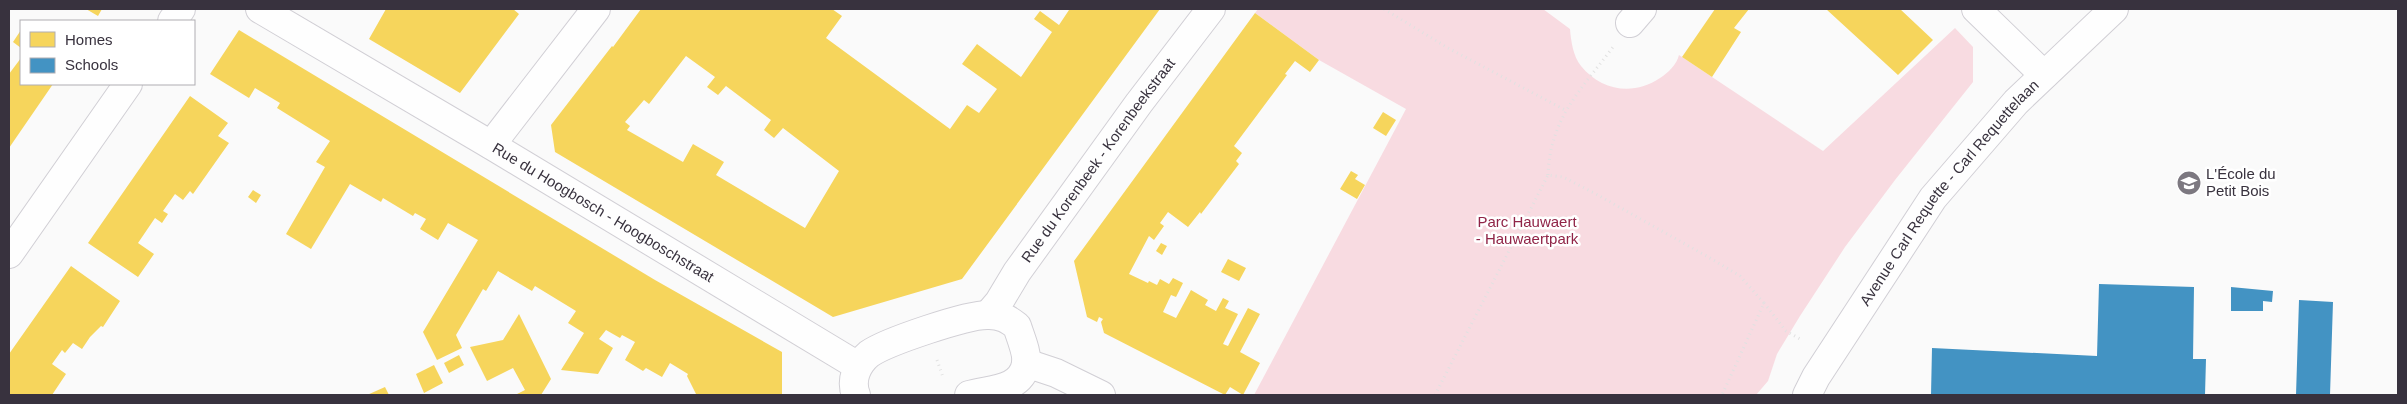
<svg xmlns="http://www.w3.org/2000/svg" width="2407" height="404" font-family="Arial,sans-serif">
	<style>
		.green { fill: #f8dbe1 }
		.homes { fill: #f6d55c; fill-rule: evenodd }
		.schools { fill: #4393c3 }
		.lines { fill: none; stroke-linecap: round; stroke-linejoin: round }
		.minor-casing { stroke: #d1cfd5; stroke-width: 30 }
		.path { stroke: #e1e1e1; stroke-width: 3; stroke-dasharray: 1 4; stroke-linecap: butt }
		.minor { stroke: #fefefe; stroke-width: 28 }
		.labels { text-anchor: middle; stroke-width: 5; stroke-linejoin: round; paint-order: stroke }
		.street-label { font-size: 15px; fill: #38323e; stroke: #fff }
		.poi-label { font-size: 15px; fill: #38323e; stroke: #fff; text-anchor: start }
		.park-label { font-size: 15px; fill: #902447; stroke: #fff }
	</style>
	<rect width="100%" height="100%" fill="#fafafa"/>
	<path class="green" d="M1258,9H1543L1570,29C1571,41 1573,56 1581,66C1601,91 1634,96 1660,78C1668,73 1677,64 1679,55L1823,151L1955,28L1973,47V82L1895,180L1845,247L1800,316L1777,354L1768,381L1756,395H1254L1406,109L1319,60L1255,13Z"/>
	<path class="homes" d="M86,9H102L98,16Z
		M386,9H513L519,14L460,93L369,39Z
		M641,9H832L842,16L826,38L950,129L967,105L979,113L997,89L962,64L977,44L1021,77L1052,32L1034,19L1040,11L1059,25L1069,10L1067,9H1160L962,279L833,317L555,152L551,125L612,46L613,47ZM686,56L715,77L707,87L718,95L726,86L771,120L764,130L774,138L783,128L839,171L805,228L716,175L724,162L693,144L683,162L627,130L630,126L625,122L644,100L649,104Z
		M1715,9H1749L1734,28L1741,32L1712,77L1682,57Z
		M1826,9H1900L1933,40L1898,75Z
		M1255,13L1319,60L1310,72L1295,61L1285,74L1287,75L1234,146L1242,153L1236,161L1239,164L1201,214L1200,212L1188,227L1168,212L1160,223L1164,226L1154,240L1149,236L1129,274L1148,283L1149,281L1157,285L1160,279L1169,284L1173,278L1183,283L1176,297L1171,295L1163,312L1176,318L1191,290L1208,300L1205,305L1216,311L1223,298L1229,301L1225,308L1238,314L1223,344L1228,346L1248,308L1260,314L1240,352L1260,363L1243,395L1230,387L1225,395L1104,333L1101,322L1103,319L1099,317L1097,322L1087,317L1074,261Z
		M21,30V48L13,42Z
		M239,30L655,280L782,352V395H692L696,394L687,376L688,374L670,363L662,377L646,368L643,371L625,360L635,342L622,335L620,338L606,330L599,339L613,348L598,374L561,370L584,333L568,323L576,311L535,286L532,291L498,271L486,291L483,289L456,335L462,348L437,360L423,332L478,240L448,223L438,240L420,229L426,219L415,213L413,216L383,198L381,202L350,184L311,249L286,234L325,167L316,162L330,141L277,108L280,103L255,88L249,98L210,74Z
		M21,58V84H53L9,148V74Z
		M190,96L228,123L218,136L229,143L193,194L190,191L183,200L175,194L163,211L168,214L162,223L155,218L138,243L154,254L138,277L88,243Z
		M1383,112L1396,120L1386,136L1373,128Z
		M1351,171L1358,175L1355,179L1365,185L1357,199L1340,189Z
		M253,190L261,195L256,203L248,197Z
		M1161,243L1167,246L1162,255L1156,251Z
		M1228,259L1246,268L1239,281L1221,272Z
		M71,266L120,301L103,327L101,326L90,337L82,349L73,343L65,353L62,350L52,364L66,374L52,395H9V354Z
		M519,314L551,379L541,395H515L525,390L513,368L487,381L470,347L503,340Z
		M459,355L464,365L449,373L444,363Z
		M434,365L443,383L424,393L416,374Z
		M385,387L389,395H367Z"/>
	<path class="schools" d="M2099,284L2194,287L2193,359H2206L2205,395H1931L1932,348L2097,356Z
		M2231,287L2273,291L2272,302L2263,301V311H2231Z
		M2299,300L2333,302L2330,395H2296Z"/>
	<g class="lines">
		<defs>
			<g id="minor">
				<path id="s1" d="M260,9L491,145L858,366"/>
				<path d="M1976,9L2044,75"/>
				<path d="M172,21L181,9"/>
				<path d="M1630,23L1642,9"/>
				<path d="M491,145L596,9"/>
				<path d="M9,254L128,84"/>
				<path id="s2" d="M988,315L999,302L1017,272L1139,103L1211,9"/>
				<path d="M1026,363L1056,373L1101,395"/>
				<path d="M856,395C850,380 857,364 869,354C886,342 968,314 989,315C1001,315 1008,319 1017,326C1020,336 1028,354 1026,364C1021,391 989,389 969,395"/>
				<path id="s3" d="M1807,395L1816,377L1933,198L2016,102L2114,9"/>
			</g>
		</defs>
		<use href="#minor" class="minor-casing"/>
		<path class="path" d="M1384,9L1448,48L1567,111
			M1548,175C1550,118 1581,90 1613,47
			M1764,303L1786,331L1800,339
			M937,360L943,377
			M1435,395L1548,175L1563,177L1596,194L1710,258L1740,276L1764,303L1722,395"/>
		<use href="#minor" class="minor"/>
	</g>
	<defs>
		<symbol id="school-disc" viewBox="-11 -11 22 22"><circle r="9.5" fill="#7c7880" stroke="#fff"/><path d="M0-5L7-2L0 1L-7-2ZM-4 1L0 2.5L4 1V4Q0 6-4 4Z" fill="#fff"/></symbol>
	</defs>
	<g fill-rule="evenodd">
		<use href="#school-disc" x="2175" y="169" width="28" height="28"/>
	</g>
	<g class="labels">
		<g class="street-label">
			<text dy="5" stroke="none"><textPath href="#s2" startOffset="190">Rue du Korenbeek - Korenbeekstraat</textPath></text>
			<text dy="5" stroke="none"><textPath href="#s3" startOffset="248">Avenue Carl Requette - Carl Requettelaan</textPath></text>
			<text dy="5" stroke="none"><textPath href="#s1" startOffset="399">Rue du Hoogbosch - Hoogboschstraat</textPath></text>
		</g>
		<g class="poi-label">
			<text x="2206" y="179">L'École du<tspan x="2206" dy="17">Petit Bois</tspan></text>
		</g>
		<g class="park-label">
			<text x="1527" y="227">Parc Hauwaert<tspan x="1527" dy="17">- Hauwaertpark</tspan></text>
		</g>
	</g>
	<rect width="2407" height="404" fill="none" stroke="#38323e" stroke-width="20"/>
	<rect x="20" y="20" width="175" height="65" fill="#ffffff" stroke="#afadb2"/>
	<rect x="30" y="32" width="25" height="15" fill="#f6d55c" stroke="#afadb2"/>
	<text x="65" y="45" font-size="15" fill="#38323e">Homes</text>
	<rect x="30" y="58" width="25" height="15" fill="#4393c3" stroke="#afadb2"/>
	<text x="65" y="70" font-size="15" fill="#38323e">Schools</text>
</svg>
